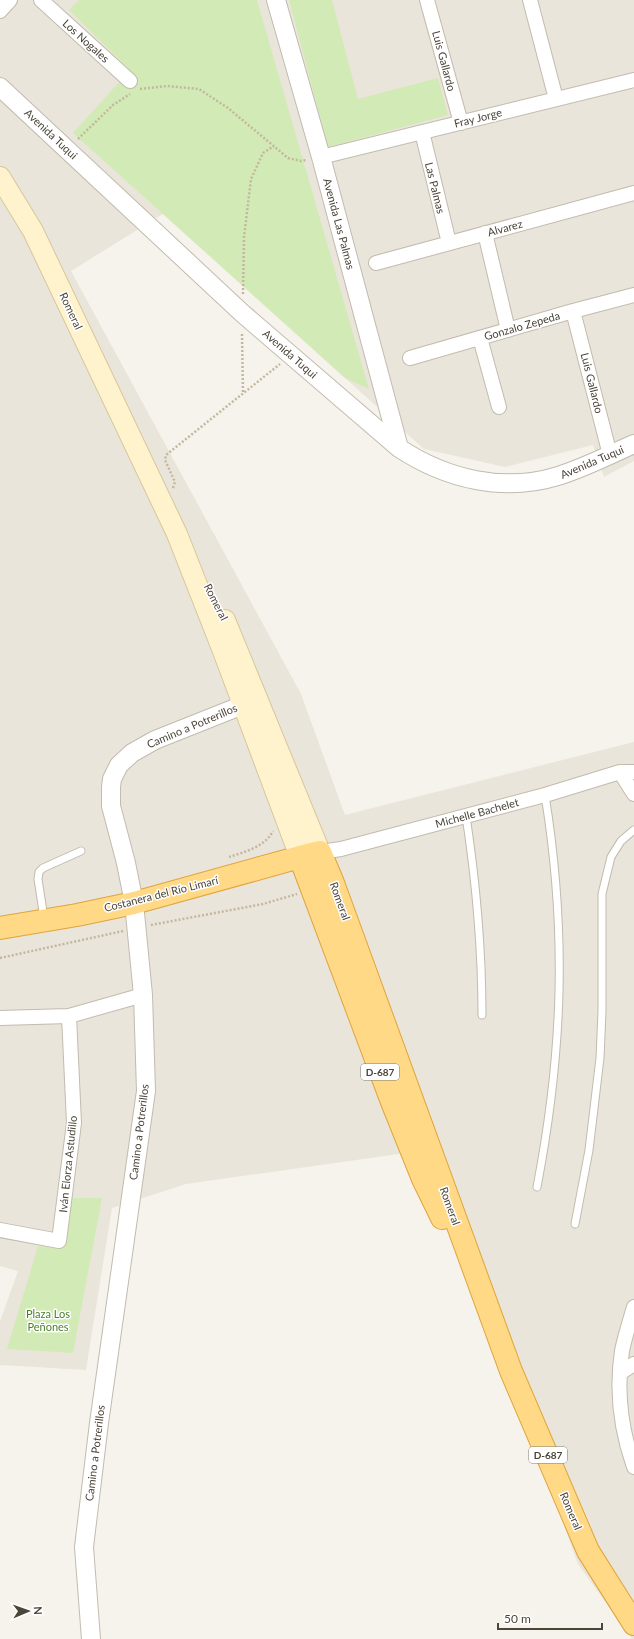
<svg xmlns="http://www.w3.org/2000/svg" width="634" height="1639" font-family="Lato,sans-serif">
	<style>
		.residential { fill: #eae5da }
		.green { fill: #d2eab5 }
		.lines { fill: none; stroke-linecap: round; stroke-linejoin: round }
		.service-casing { stroke: #c2bbae; stroke-width: 9 }
		.minor-casing { stroke: #c2bbae; stroke-width: 16 }
		.tertiary-casing { stroke: #c2bbae; stroke-width: 20 }
		.secondary-casing { stroke: #d6c79b; stroke-width: 22 }
		.trunk-casing { stroke: #e0a43c; stroke-width: 24 }
		.path { stroke: #c4b79f; stroke-width: 2.5; stroke-dasharray: 2 2; stroke-linecap: butt }
		.service { stroke: #fff; stroke-width: 7 }
		.minor { stroke: #fff; stroke-width: 14 }
		.tertiary { stroke: #fff; stroke-width: 18 }
		.secondary { stroke: #fff3cd; stroke-width: 20 }
		.trunk { stroke: #ffd985; stroke-width: 22 }
		.labels { text-anchor: middle; stroke-width: 3; stroke-linejoin: round; paint-order: stroke }
		.shield { fill: #fff; stroke: #817c74; stroke-width: 1 }
		.shield-label { font-size: 10px; font-weight: bold; fill: #4b4439 }
		.street-label { font-size: 11px; fill: #4b4439; stroke: #fff }
		.park-label { font-size: 11px; fill: #4a7f2a; stroke: #fff }
	</style>
	<rect width="100%" height="100%" fill="#f6f3ec"/>
	<path class="residential" d="M0,0H634V461L604,477L593,445L505,467L424,449L163,214L71,271L301,694L345,815L634,742V1639H632L578,1564L427,1150L186,1184L112,1208L86,1370L0,1365V1321L18,1271L0,1266Z"/>
	<path class="green" d="M79,0H257L369,389L345,378L73,133L130,70L69,10Z
		M289,0H332L358,99L438,78L448,115L328,147Z
		M70,1198H102L73,1353L7,1349L38,1246L61,1248Z"/>
	<g class="lines">
		<defs>
			<path id="service" d="M466,816C476,882 482,948 482,1015
				M44,918L38,879L39,872L43,868L81,851
				M537,1187C563,1051 567,932 545,795
				M575,1224L589,1150L600,1058L602,1011V894L611,857L621,841L634,830"/>
			<path id="minor" d="M41,0L130,81
				M427,0L461,123
				M530,0L556,99
				M0,11L10,0
				M422,132L449,243
				M321,157L634,80
				M485,233L508,330
				M376,263L634,193
				M573,311L610,455
				M480,338L499,407
				M410,358L573,311L634,295
				M620,772L634,794
				M320,852L341,849L545,795L620,772H634
				M0,1018L69,1016L143,995
				M0,1230L59,1241L74,1123L69,1016
				M634,1307C630,1321 625,1336 622,1351C616,1390 621,1430 634,1467
				M620,1373L634,1364"/>
			<path id="tertiary" d="M276,0L321,157L399,448
				M0,87L242,313L399,448C446,479 503,493 558,476C584,468 609,455 634,444
				M91,1639L84,1547L99,1423L146,1091L143,995L134,903L126,863L111,806V787L112,779L119,765L132,753L155,740L243,705"/>
			<path id="secondary" d="M0,177L33,231L177,534L223,651L300,857
				M225,620L320,852"/>
			<path id="trunk" d="M300,857L392,1102L423,1179L442,1218
				M0,928L77,915L134,903L300,857L320,852L333,883L511,1371L588,1551L634,1624"/>
		</defs>
		<use href="#service" class="service-casing"/>
		<use href="#minor" class="minor-casing"/>
		<use href="#tertiary" class="tertiary-casing"/>
		<use href="#secondary" class="secondary-casing"/>
		<use href="#trunk" class="trunk-casing"/>
		<path class="path" d="M140,89L167,86L199,89L228,108L288,158L301,161L306,160
			M78,139L113,105L130,94
			M243,294L244,237L251,179L263,153L274,146
			M242,334L243,394
			M173,488L175,482L165,460L166,455L280,364
			M229,857C244,852 265,847 273,831
			M151,925L263,904L297,894
			M0,958L123,931"/>
		<use href="#service" class="service"/>
		<use href="#minor" class="minor"/>
		<use href="#tertiary" class="tertiary"/>
		<use href="#secondary" class="secondary"/>
		<use href="#trunk" class="trunk"/>
	</g>
	<g class="labels">
		<g class="shield">
			<rect x="361" y="1064" width="38" height="16" rx="3"/>
			<rect x="529" y="1447" width="38" height="16" rx="3"/>
		</g>
		<g class="shield-label">
			<text x="380" y="1076">D-687</text>
			<text x="548" y="1459">D-687</text>
		</g>
		<g class="street-label">
			<text transform="translate(86 41) rotate(42)" y="4">Los Nogales</text>
			<text transform="translate(444 61) rotate(75)" y="4">Luis Gallardo</text>
			<text transform="translate(478 118) rotate(-14)" y="4">Fray Jorge</text>
			<text transform="translate(51 134) rotate(43)" y="4">Avenida Tuqui</text>
			<text transform="translate(435 188) rotate(76)" y="4">Las Palmas</text>
			<text transform="translate(339 224) rotate(75)" y="4">Avenida Las Palmas</text>
			<text transform="translate(505 228) rotate(-15)" y="4">Alvarez</text>
			<text transform="translate(71 311) rotate(65)" y="4">Romeral</text>
			<text transform="translate(522 326) rotate(-16)" y="4">Gonzalo Zepeda</text>
			<text transform="translate(290 354) rotate(41)" y="4">Avenida Tuqui</text>
			<text transform="translate(592 383) rotate(76)" y="4">Luis Gallardo</text>
			<text transform="translate(592 462) rotate(-23)" y="4">Avenida Tuqui</text>
			<text transform="translate(216 602) rotate(63)" y="4">Romeral</text>
			<text transform="translate(192 726) rotate(-23)" y="4">Camino a Potrerillos</text>
			<text transform="translate(477 813) rotate(-15)" y="4">Michelle Bachelet</text>
			<text transform="translate(161 894) rotate(-14)" y="4">Costanera del Río Limarí</text>
			<text transform="translate(340 901) rotate(70)" y="4">Romeral</text>
			<text transform="translate(139 1132) rotate(-83)" y="4">Camino a Potrerillos</text>
			<text transform="translate(68 1164) rotate(-84)" y="4">Iván Elorza Astudillo</text>
			<text transform="translate(450 1206) rotate(70)" y="4">Romeral</text>
			<text transform="translate(95 1453) rotate(-83)" y="4">Camino a Potrerillos</text>
			<text transform="translate(571 1511) rotate(67)" y="4">Romeral</text>
		</g>
		<g class="park-label">
			<text x="48" y="1318">Plaza Los<tspan x="48" dy="13">Peñones</tspan></text>
		</g>
	</g>
	<g transform="translate(28 1611) rotate(88)" stroke="#ffffff" stroke-width="3" paint-order="stroke">
	<path d="M0-3L7 15L0 10L-7 15Z" fill="#4b4439"/>
	<text y="-6" font-size="11" font-weight="bold" text-anchor="middle" fill="#4b4439">N</text>
	</g>
	<path d="M498 1623v6h104v-6" fill="none" stroke="#4b4439" stroke-width="2"/>
	<text x="504" y="1623" font-size="12" fill="#4b4439" stroke="#ffffff" stroke-width="3" paint-order="stroke">50 m</text>
</svg>
